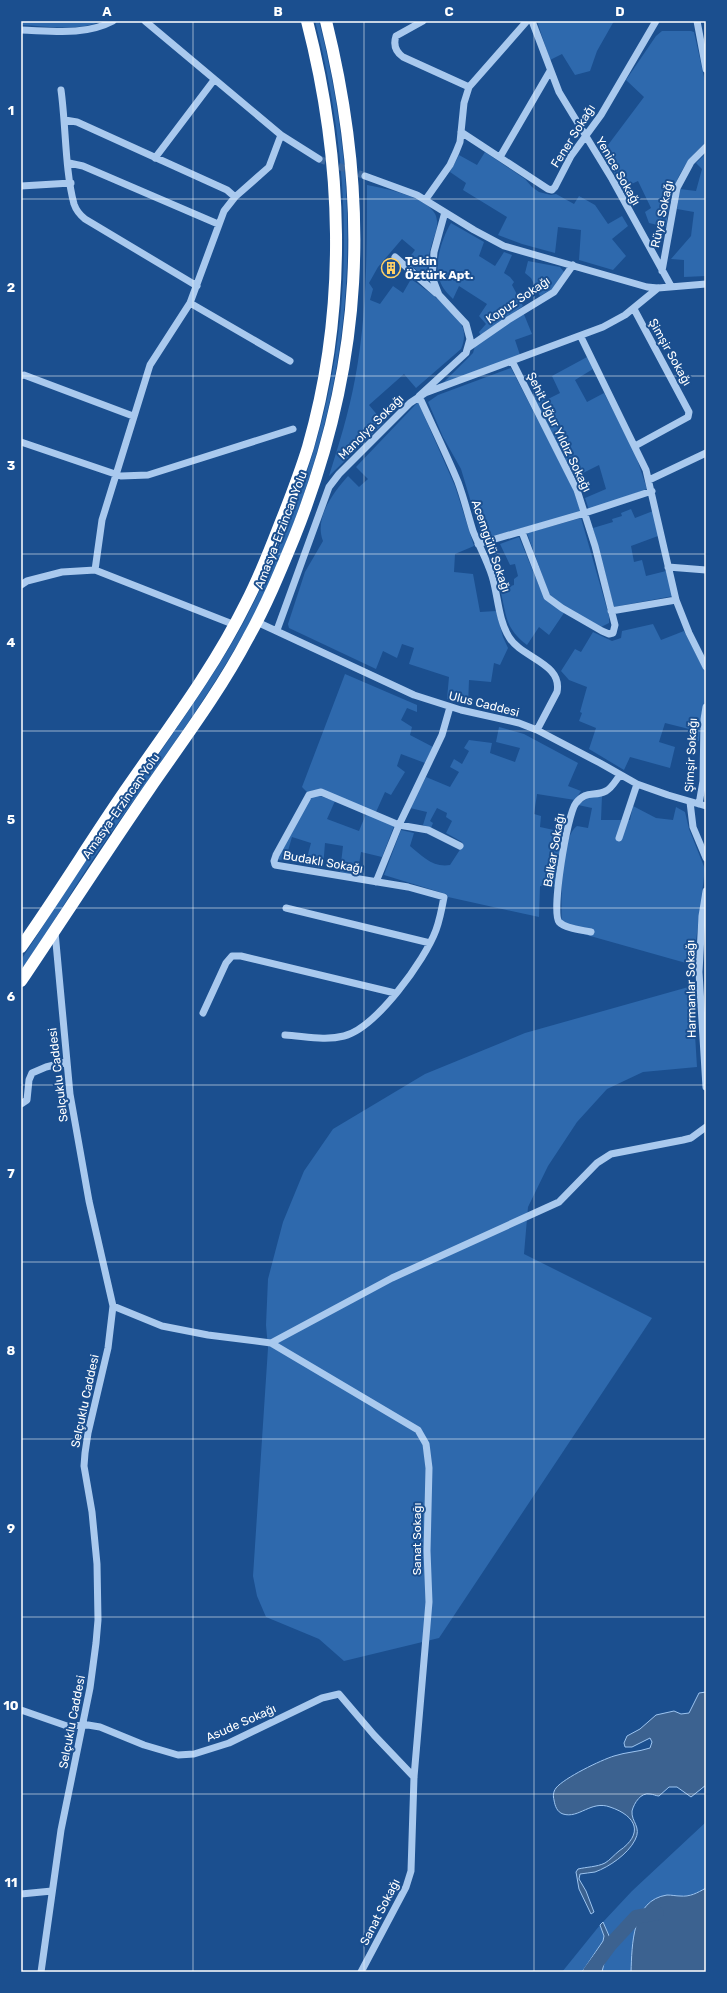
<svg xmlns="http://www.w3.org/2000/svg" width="727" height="1993" font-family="Rubik,sans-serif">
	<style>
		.green { fill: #2e69ad }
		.water { fill: #3c6290; stroke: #9cc4f0 }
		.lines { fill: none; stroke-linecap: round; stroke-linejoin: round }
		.river { stroke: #3c6290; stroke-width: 14 }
		.minor-tunnel { stroke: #3d69a0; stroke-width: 7; stroke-dasharray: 7 3.5; stroke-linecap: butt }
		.minor { stroke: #a9c9ee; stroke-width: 7 }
		.highway { stroke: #fff; stroke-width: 12 }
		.grid { fill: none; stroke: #fff; stroke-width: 1; stroke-opacity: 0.55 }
		.labels { text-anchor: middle; stroke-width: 4; stroke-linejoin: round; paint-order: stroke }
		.street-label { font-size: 12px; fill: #fff; stroke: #1b4f8f }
		.poi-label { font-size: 12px; font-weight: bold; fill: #fff; stroke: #1b4f8f; text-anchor: start }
		.neatline { fill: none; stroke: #fff; stroke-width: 1.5 }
		.grid-label { font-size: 13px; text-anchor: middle; font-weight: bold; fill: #fff }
	</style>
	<rect width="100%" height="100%" fill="#1b4f8f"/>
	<path class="green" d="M21,21H101C78,32 46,26 21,25Z
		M315,21H319C363,195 357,354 294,522C281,556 268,590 250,622C209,698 153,772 104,843C75,885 50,929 21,970V960C39,933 56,905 74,878C98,842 123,807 147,772C184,716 225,662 254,602C290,529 321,443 334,363C353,249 344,132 315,21Z
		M537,21H614L597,51L590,71L575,75L562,54L550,60Z
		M662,31H691L694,32L706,86V142C676,170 672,188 666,227L649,223L645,212L651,208L638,181L623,188L602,153L644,97L626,80L656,36Z
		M485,152L525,179L532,187L539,192L551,195L556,194L574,204L579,196L595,205L608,224L622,216L628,226L612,239L626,256L613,270L579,260L581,230L558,227L555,253L522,244L498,235L507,217L463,190L466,183L450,172L459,155L477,165Z
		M706,153V276L684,277V260L671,259L691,236L694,212L677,209L680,189L696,191L702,169L696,163Z
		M367,185C383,188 437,198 437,221C438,229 433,239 431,247C428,257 427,267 427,278L406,262L415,250L402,239L378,267L369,283L373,289L370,300L380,304L393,286L403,293L411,279C425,289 458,312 463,328C465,335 464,342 461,349L416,388L404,374L369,405L384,423L329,476C339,444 349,412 355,379C367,316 367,250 367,185Z
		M451,223L484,242L479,256L495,266L504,252L512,255L504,273L510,277L514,282L512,285L523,306L481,336L479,332L486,324L479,316L487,304L459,286L453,299C448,294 442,288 440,281C433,265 442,238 451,223Z
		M528,261L560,267L565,273L554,288L540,296L531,278L525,273Z
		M523,312L532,334L515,340L520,355L443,383L473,353L475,346Z
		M587,357L593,369L575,380L587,402L604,393L634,450L647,489L589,510L585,498L606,489L599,465L575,477L532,398L542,393L546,400L560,393L552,376Z
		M511,368L572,486L581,512L485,538L479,529L461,469L443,437L428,402L438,395Z
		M418,402L455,486L474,546L455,554L454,572L473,574L480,612L496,611L503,637L508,648L500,665L494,663L491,682L469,680L468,706L447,699L449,677L409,664L414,648L402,644L397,658L383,651L376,669L289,628L288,624L305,572L323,541C314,518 333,493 348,476L359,487L368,479L356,467Z
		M631,509L635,518L653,511L658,536L631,546L634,562L642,560L646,576L666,571L673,596L614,607L593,528L613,522L612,519L622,516L621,513Z
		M581,518L609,616V623L601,627L562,605L549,594L527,533Z
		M519,537L542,593L564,613L549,635L539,627L527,645C504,627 507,616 500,589L514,585V579L518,576L515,564L510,565L500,544Z
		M653,624L661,640L684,631L706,674V697L701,716L699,741H687L689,729L665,723L659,742L675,747L670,768L630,757L624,770L589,749L596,728L579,721L582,713L580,712L587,687L569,680L561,671L575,649L581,652L593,632L612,641L621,638L622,631Z
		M345,674L417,705V712L407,708L401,720L412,727L410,735L433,747L425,763L401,754L397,766L405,772L391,795L385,792L376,812L315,790L307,792L302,787Z
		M499,727L524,734L578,763L568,786L581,791L575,800L537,794L534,814L541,816L540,827L563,832L556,887L540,886L539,917L448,897L446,894L384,875L401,830L414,833L410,846C422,856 433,868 450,865L463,845L462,842L446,833L452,821L446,817L447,813L437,808L430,821L433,823L431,828L423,825L427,812L410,808L426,777L450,787L459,772L450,767L454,759L462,764L469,751L464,748L469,740L492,743L490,753L515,762L520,748L496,742Z
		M317,795L335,801L327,819L359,831L366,814L394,826L382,857L361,852L357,876L340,872L343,846L325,843L323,868L305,865L311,843L292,837L285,861L277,859L309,799Z
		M602,796L601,820H630L633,806L656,818L673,820L676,807L685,812L689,829L705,869L693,965L562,928C561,908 560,837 577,826L588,828L592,808L578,805L589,797Z
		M692,986L697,1067L643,1072L607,1089L577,1122L548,1166L528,1207L524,1254L652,1318L439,1638L344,1661L319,1639L266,1617L257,1596L253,1576L268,1348L266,1325L268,1279L283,1222L304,1171L333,1129L425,1074L525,1033Z
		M706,1822V1888C693,1896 683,1897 669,1895L632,1953L631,1972H602L610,1938L603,1922L632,1891Z
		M600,1925L604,1936L603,1941L582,1972H562Z"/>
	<path class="water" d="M706,1692V1785L691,1797L677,1787H669L659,1796C656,1796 653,1794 650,1794C641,1792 634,1803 632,1811C631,1822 642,1827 635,1840C628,1854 609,1867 595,1872C590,1873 585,1873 580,1874L579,1879L586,1891L594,1912L591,1914L579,1889L576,1872L578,1869C586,1867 597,1867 605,1863C610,1860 614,1855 619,1851C644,1834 637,1816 610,1807C591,1800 579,1819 563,1814C557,1812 555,1806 554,1800C553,1796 553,1792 556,1788C564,1778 601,1760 614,1756C626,1752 638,1752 650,1748L652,1742L650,1738L632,1747H625L624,1743L627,1736L640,1729L656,1715L674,1711L681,1714L689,1713L699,1693Z
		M706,1888V1972H631C632,1945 632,1900 667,1895C672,1895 676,1896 680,1896C690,1897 697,1893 706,1888Z
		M603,1922L610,1938L602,1972H582L603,1941L604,1936L600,1925Z"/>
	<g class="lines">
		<path class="river" d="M590,1972L610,1945L636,1917L657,1913"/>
		<path class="minor-tunnel" d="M319,159L365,176"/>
		<path class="minor" d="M145,21L281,135L319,159
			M423,21L396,36C393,45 396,52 403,57L469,87
			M532,21L559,92L612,179L671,286
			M697,21L706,69
			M21,30C52,31 85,36 113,21
			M61,90C66,126 65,171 74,204C76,210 80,215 85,219L197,286
			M65,120L77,122L227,190L235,197
			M461,132L548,189L552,190L555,187L571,156L601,115L656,21
			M500,157L550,71
			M155,158L214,80
			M69,163L83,166L218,224
			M365,176L417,195L474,230L504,246L647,287L658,288L706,284
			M21,186L71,183
			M426,199L450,165L456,152L460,142L464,103L469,87L527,21
			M445,212L434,252L432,277L439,295L466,324L470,339L466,353L419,396C432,425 446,453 458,482C464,498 468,515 473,531C479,546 487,560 492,576C498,595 498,619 509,637C521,658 563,663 557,692L537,730
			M395,257L436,293
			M662,271L677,188L691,162L706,147
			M190,303L290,361
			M634,309L689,412L688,417L635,446
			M581,337L646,470L676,600L689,633L706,667
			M469,347L508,320L554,292L573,265
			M512,361L577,490L595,546L615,625L613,633L609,634L602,631L562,608L547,597L522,532
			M21,376L24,375L133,416
			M21,442L121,476L148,475L293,429
			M649,480L706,453
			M478,544L585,513L652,491
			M668,567L706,570
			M95,570L102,520L150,365L190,303L224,211L235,197L269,167L281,135
			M21,585L27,581L62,572L95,570L235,625
			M611,611L676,600
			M257,622L414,695L461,710L519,723L537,730L600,763L637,784L668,795L706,806
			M277,630L329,487L339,474L410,403L425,393L603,327L625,315L658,288
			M690,802L693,827L706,858
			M699,804L703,781L704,719L706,707
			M619,838L637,784
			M376,882L399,825L442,735L450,707
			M706,891L702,916L699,972L706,1087
			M286,908L430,943
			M591,932C583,930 566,929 559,922C551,913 567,814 576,803C586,790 594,797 606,791C612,788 616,780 620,775
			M203,1013L226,963L232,956H241L395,993
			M285,1035C304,1036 325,1041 344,1036C376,1028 425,960 436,930C440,919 442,908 444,897L408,887L275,865L274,861L276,855L309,795L321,792L399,825L428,830L460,846
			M21,1104L27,1100L29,1080L32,1073L46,1067L66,1062
			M113,1306L162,1326L208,1335L271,1343L418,1430L426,1444L429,1468L427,1551L429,1602L414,1777L411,1871L406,1887L361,1972
			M271,1343L392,1278L559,1202L597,1163L611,1154L683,1140L691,1138L706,1127
			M21,1710L67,1726L88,1725L100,1727L144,1745L178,1755L194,1754L229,1743L322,1698L339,1694L374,1735L414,1777
			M21,1894L52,1891
			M41,1972L61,1830L90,1688L96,1643L98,1620L97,1564L92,1512L84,1466L85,1453L88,1433L108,1348L113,1306L89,1201L70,1094L55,932"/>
		<path class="highway" d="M21,947C57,896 90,842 125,791C167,730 213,670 246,603C259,578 270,550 280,524C290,499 300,473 308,447C348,308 343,160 307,21
			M21,981C64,917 106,852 150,788C184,739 220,691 248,638C266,606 280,572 294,538C364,364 371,202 326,21"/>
	</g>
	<path class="grid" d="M193,21V1972M364,21V1972M534,21V1972M21,199H706M21,376H706M21,554H706M21,731H706M21,908H706M21,1085H706M21,1262H706M21,1439H706M21,1617H706M21,1794H706"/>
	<defs>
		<symbol id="building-ring" viewBox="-11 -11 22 22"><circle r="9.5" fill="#1b4f8f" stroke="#ffd166" stroke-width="1.5"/><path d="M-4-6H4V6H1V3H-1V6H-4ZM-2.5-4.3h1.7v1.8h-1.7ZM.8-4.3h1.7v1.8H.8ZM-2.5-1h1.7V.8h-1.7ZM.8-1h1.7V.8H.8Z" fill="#ffd166"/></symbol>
	</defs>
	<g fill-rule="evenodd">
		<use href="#building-ring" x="380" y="257" width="22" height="22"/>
	</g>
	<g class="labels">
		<g class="street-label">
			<text transform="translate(573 136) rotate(-58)" y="4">Fener Sokağı</text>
			<text transform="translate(618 171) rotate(60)" y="4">Yenice Sokağı</text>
			<text transform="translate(662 214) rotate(-78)" y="4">Rüya Sokağı</text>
			<text transform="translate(518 300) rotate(-34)" y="4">Kopuz Sokağı</text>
			<text transform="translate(670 352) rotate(61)" y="4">Şimşir Sokağı</text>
			<text transform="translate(371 427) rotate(-45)" y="4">Manolya Sokağı</text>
			<text transform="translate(559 432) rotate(64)" y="4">Şehit Uğur Yıldız Sokağı</text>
			<text transform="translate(281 530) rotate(-69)" y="4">Amasya-Erzincan Yolu</text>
			<text transform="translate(491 546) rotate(71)" y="4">Acemgülü Sokağı</text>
			<text transform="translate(484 704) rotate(14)" y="4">Ulus Caddesi</text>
			<text transform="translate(691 755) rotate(-87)" y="4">Şimşir Sokağı</text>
			<text transform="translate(121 806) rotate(-55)" y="4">Amasya-Erzincan Yolu</text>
			<text transform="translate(554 850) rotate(-80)" y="4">Balkar Sokağı</text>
			<text transform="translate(323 862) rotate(10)" y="4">Budaklı Sokağı</text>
			<text transform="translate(691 989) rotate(-91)" y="4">Harmanlar Sokağı</text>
			<text transform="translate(58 1075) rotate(-97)" y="4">Selçuklu Caddesi</text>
			<text transform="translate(85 1401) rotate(-78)" y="4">Selçuklu Caddesi</text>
			<text transform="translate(417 1539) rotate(-90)" y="4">Sanat Sokağı</text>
			<text transform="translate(72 1722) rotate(-79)" y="4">Selçuklu Caddesi</text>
			<text transform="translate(241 1723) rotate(-24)" y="4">Asude Sokağı</text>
			<text transform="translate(380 1912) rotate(-63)" y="4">Sanat Sokağı</text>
		</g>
		<g class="poi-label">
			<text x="405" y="265">Tekin<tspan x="405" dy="14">Öztürk Apt.</tspan></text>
		</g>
	</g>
	<rect width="727" height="1993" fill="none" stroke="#1b4f8f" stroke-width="44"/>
	<rect x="22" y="22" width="683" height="1949" class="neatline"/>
	<g class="grid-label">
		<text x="107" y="16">A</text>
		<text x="278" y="16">B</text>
		<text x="449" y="16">C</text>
		<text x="620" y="16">D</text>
		<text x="11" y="115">1</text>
		<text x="11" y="292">2</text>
		<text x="11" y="470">3</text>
		<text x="11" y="647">4</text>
		<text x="11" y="824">5</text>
		<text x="11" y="1001">6</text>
		<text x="11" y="1178">7</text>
		<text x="11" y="1355">8</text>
		<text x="11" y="1533">9</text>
		<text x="11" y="1710">10</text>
		<text x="11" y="1887">11</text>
	</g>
</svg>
